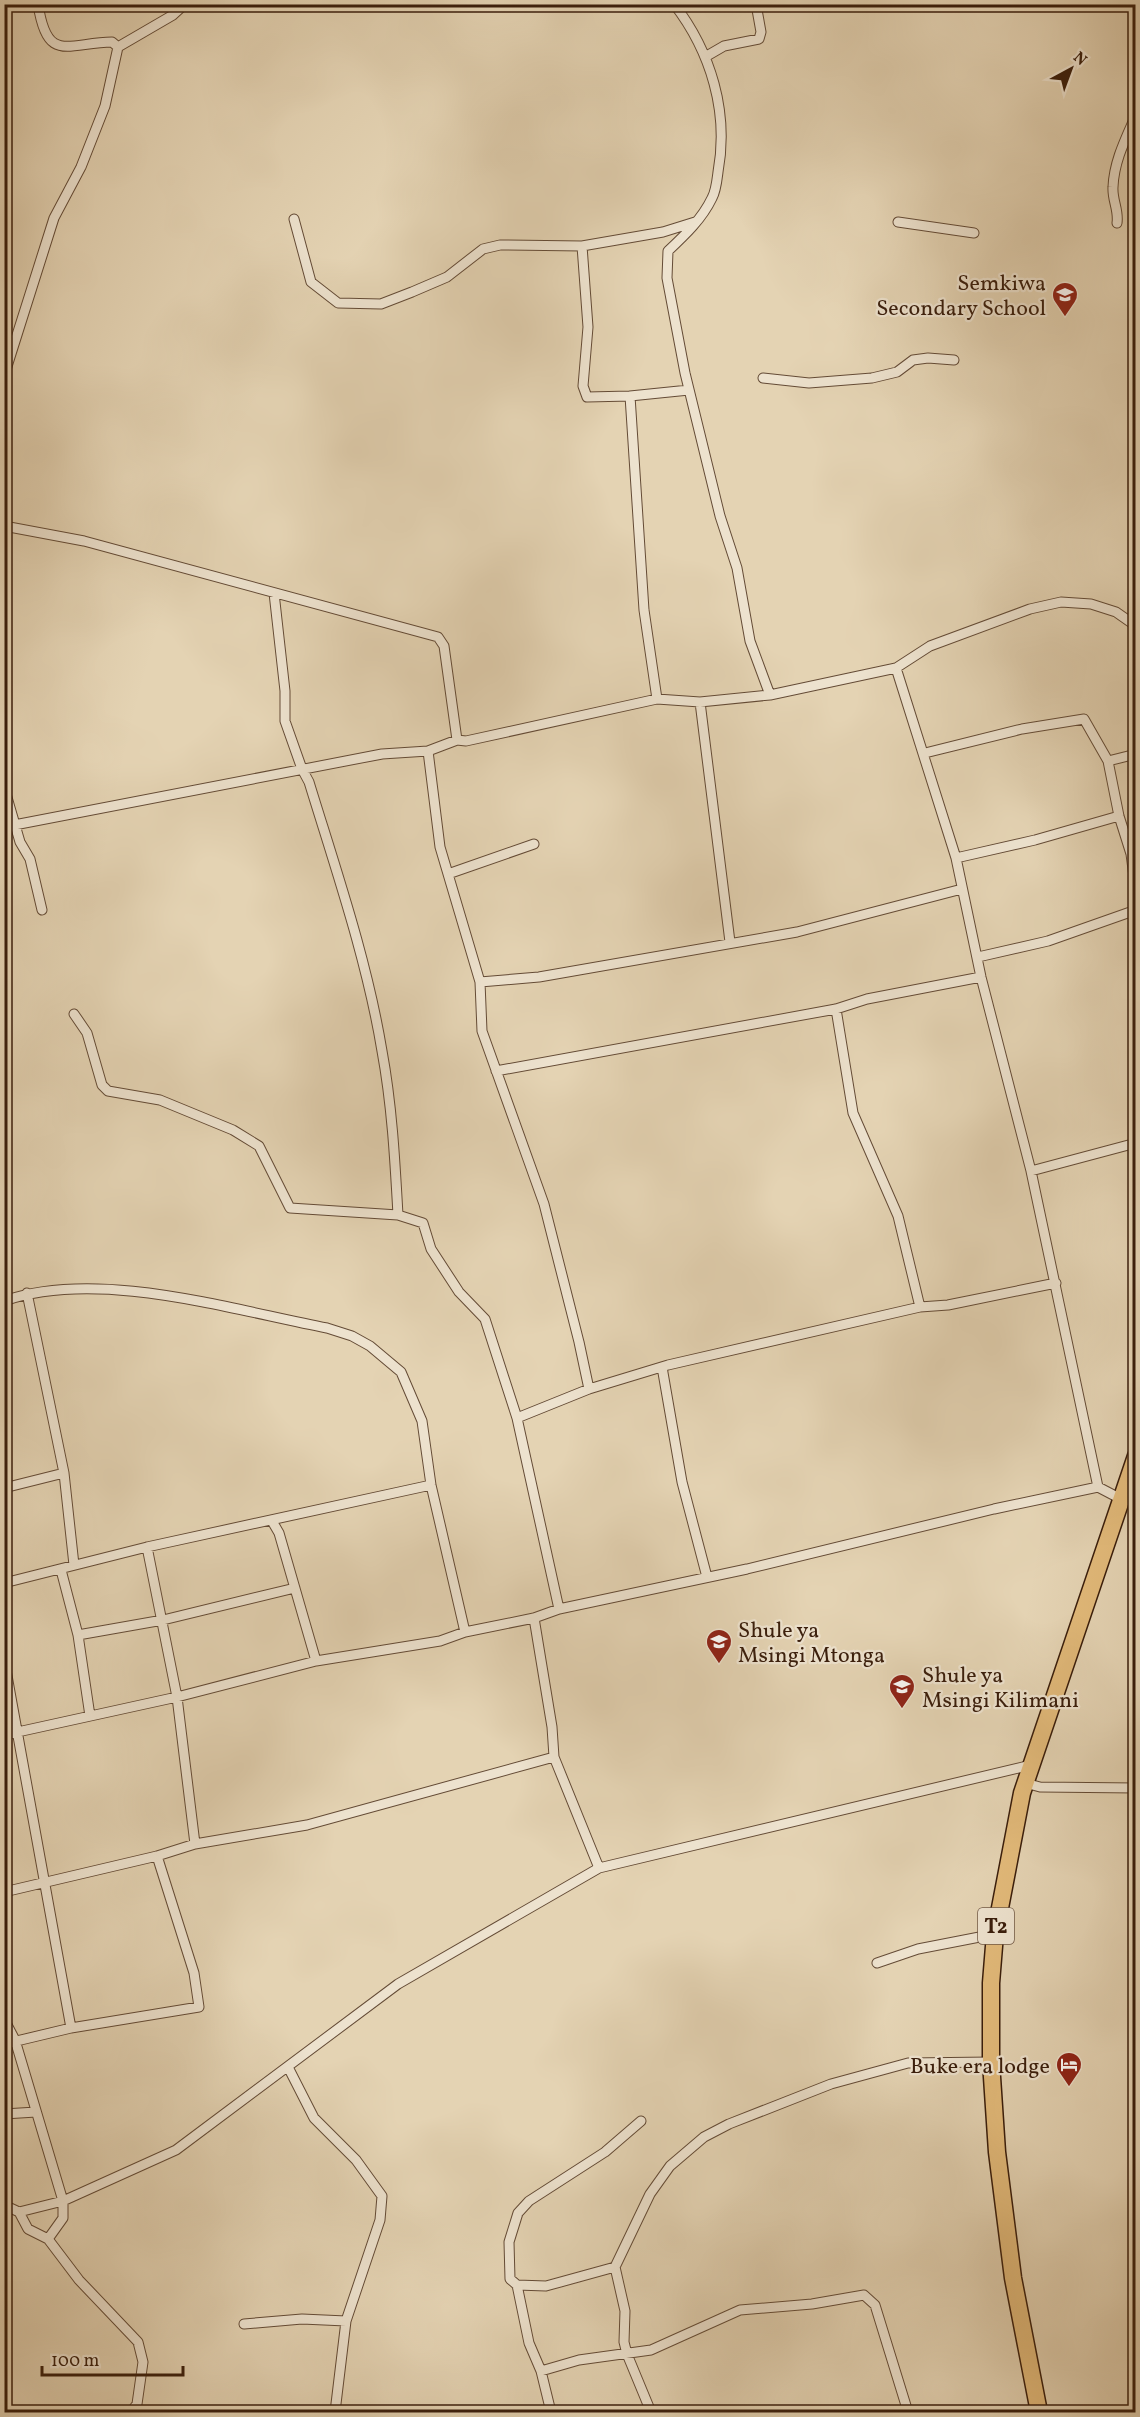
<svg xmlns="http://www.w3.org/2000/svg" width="1140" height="2417" font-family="Vollkorn,serif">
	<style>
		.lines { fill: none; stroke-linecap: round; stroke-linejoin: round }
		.street-casing { stroke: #644b36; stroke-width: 11 }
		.highway-casing { stroke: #3a1e0c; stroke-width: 19 }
		.street { stroke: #ede2ce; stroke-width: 9 }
		.highway { stroke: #e2ba7a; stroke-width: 16 }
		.labels { text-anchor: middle; stroke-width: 4.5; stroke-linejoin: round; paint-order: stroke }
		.shield { fill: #ede2ce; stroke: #705946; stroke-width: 1.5 }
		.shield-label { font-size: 21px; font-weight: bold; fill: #3a1e0c }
		.poi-label { font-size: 22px; fill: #3a1e0c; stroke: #ede2ce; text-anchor: end }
	</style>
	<rect width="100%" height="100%" fill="#e4d3b3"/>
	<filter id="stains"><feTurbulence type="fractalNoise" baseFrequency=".00333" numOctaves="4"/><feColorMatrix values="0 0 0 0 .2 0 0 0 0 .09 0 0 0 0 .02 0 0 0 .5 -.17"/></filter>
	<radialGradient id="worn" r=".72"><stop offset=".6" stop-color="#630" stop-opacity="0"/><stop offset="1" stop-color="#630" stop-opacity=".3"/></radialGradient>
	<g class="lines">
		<defs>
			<path id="street" d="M674,4C711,52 729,112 718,172C717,180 716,191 712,198C702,219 685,235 668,251L667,278L685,373L720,516L737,568L750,641L770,695
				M118,47L173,15L185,4
				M705,57L724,46L759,39L761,32L756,4
				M294,219L311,282L338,303L381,304L412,292L447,277L483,249L500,245L582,246
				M898,222L974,233
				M1117,223C1119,210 1112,200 1113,187C1114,161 1126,138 1136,115
				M4,376L54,218L81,167L105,106L118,47L112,42C67,43 47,64 38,4
				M763,378L809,383L872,378L897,372L913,360L928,358L954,360
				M630,396L689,390
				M4,526L84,541L438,637L444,646L457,740
				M274,593L285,691V721L302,769L309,782C336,870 367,960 382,1051C392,1105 395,1161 398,1215
				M896,668L956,858L981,977L1031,1171L1098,1487
				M657,699L644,610L630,396L587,397L583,386L588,327L582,246L663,232L695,222
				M700,702L730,942
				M428,751L440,847L480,982L482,1031L544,1204L579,1342L589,1389
				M925,753L1022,729L1084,719L1108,761L1119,816L1131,854L1136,892
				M1108,761L1136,754
				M4,787L20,842L30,859L42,910
				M4,827L382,754L428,751L457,740L466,741L657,699L700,702L770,695L896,668L930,646L1030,609L1061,602L1091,604L1116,612L1136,626
				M956,858L1035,840L1119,816
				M448,874L534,844
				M978,957L1048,941L1136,910
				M480,982L539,977L797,932L962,889
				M836,1009L853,1113L898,1216L920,1307
				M74,1014L87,1033L102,1085L108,1091L160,1100L233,1130L259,1146L290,1208L398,1215L423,1223L431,1249L459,1292L485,1319L517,1418L559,1609
				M496,1071L836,1009L867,999L981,977
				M1031,1171L1136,1143
				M27,1293L64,1473L74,1565
				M4,1301C98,1268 232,1310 327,1328L352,1336L370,1346L401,1372L422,1421L431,1485L465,1632
				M662,1367L682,1482L707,1577
				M517,1418L589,1389L668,1365L920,1307L948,1305L1056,1283
				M4,1488L64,1473
				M272,1521L279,1533L316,1661
				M147,1547L177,1697L195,1844
				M61,1570L78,1635L90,1716
				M4,1583L147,1547L431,1485
				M534,1618L552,1727L554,1757L599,1868
				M78,1635L163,1620L295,1588
				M4,1659L71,2028
				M4,1735L177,1697L316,1661L440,1641L465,1632L534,1618L559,1609L747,1569L994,1509L1098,1487L1121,1499
				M1025,1783L1040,1787L1136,1788
				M4,1892L157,1856L195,1844L307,1825L554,1757
				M877,1963L918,1949L995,1934
				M4,2019L15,2040L63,2201V2218L48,2239
				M4,2044L71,2028L199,2007L194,1973L157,1856
				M288,2067L314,2118L356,2160L382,2196L380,2220L346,2321L335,2412
				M4,2114L36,2112
				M4,2205L19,2212L28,2229L48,2239L79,2280L138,2342L143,2362L137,2404L131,2412
				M19,2212L63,2201L176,2150L398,1984L599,1868L1031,1765
				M517,2285L546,2286L615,2267
				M244,2324L302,2319L346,2321
				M541,2371L579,2360L651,2350L740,2310L812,2304L864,2295L875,2305L908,2412
				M551,2412L541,2371L529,2343L517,2285L510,2279L509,2242L518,2213L529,2201L605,2152L641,2121
				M651,2412L627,2354L624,2342L625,2311L615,2267L650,2194L670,2166L704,2137L729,2124L831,2084L908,2063L991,2062"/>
			<path id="highway" d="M1039,2412L1013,2278L997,2152L991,2062V1983L995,1934L1022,1793L1136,1456"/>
		</defs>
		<use href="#street" class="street-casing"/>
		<use href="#highway" class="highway-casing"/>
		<use href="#street" class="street"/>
		<use href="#highway" class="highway"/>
	</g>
	<defs>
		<symbol id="school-pin" viewBox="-11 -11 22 30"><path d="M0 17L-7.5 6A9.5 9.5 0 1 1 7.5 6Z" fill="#8f2418" stroke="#ede2ce"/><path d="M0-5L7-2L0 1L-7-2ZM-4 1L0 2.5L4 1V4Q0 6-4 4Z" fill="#fff"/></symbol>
		<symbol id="hotel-pin" viewBox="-11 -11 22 30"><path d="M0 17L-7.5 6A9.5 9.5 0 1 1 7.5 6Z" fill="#8f2418" stroke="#ede2ce"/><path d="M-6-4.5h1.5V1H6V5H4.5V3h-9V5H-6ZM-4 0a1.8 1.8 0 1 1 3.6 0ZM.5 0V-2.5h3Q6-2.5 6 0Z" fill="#fff"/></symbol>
	</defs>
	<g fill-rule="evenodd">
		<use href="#school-pin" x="1050" y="280" width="30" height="40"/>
		<use href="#school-pin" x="704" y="1627" width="30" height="40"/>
		<use href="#school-pin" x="887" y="1672" width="30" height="40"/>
		<use href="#hotel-pin" x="1054" y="2050" width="30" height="40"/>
	</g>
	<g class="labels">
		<rect class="shield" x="978" y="1908" width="36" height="36" rx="4.5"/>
		<g class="shield-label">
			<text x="996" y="1933">T2</text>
		</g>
		<g class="poi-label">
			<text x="1046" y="290">Semkiwa<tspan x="1046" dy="25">Secondary School</tspan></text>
			<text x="738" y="1637" text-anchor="start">Shule ya<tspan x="738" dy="25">Msingi Mtonga</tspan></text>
			<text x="922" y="1682" text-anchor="start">Shule ya<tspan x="922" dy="25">Msingi Kilimani</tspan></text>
			<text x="1050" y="2073">Buke era lodge</text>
		</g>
	</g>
	<rect width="1140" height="2417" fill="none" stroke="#e4d3b3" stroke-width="24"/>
	<rect x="6" y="6" width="1128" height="2405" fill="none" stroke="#3a1e0c" stroke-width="3"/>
	<rect x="12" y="12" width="1116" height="2393" fill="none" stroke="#3a1e0c" stroke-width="1.5"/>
	<g transform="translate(1071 69) rotate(41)" stroke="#ede2ce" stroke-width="4.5" paint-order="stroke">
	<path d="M0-4.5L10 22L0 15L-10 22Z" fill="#3a1e0c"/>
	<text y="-9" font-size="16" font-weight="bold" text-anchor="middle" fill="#3a1e0c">N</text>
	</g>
	<path d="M42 2366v9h141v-9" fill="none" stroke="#3a1e0c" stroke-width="3"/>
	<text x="51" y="2366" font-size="18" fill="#3a1e0c" stroke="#ede2ce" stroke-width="4.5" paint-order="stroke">100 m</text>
	<rect width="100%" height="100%" filter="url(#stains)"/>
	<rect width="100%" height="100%" fill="url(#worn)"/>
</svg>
